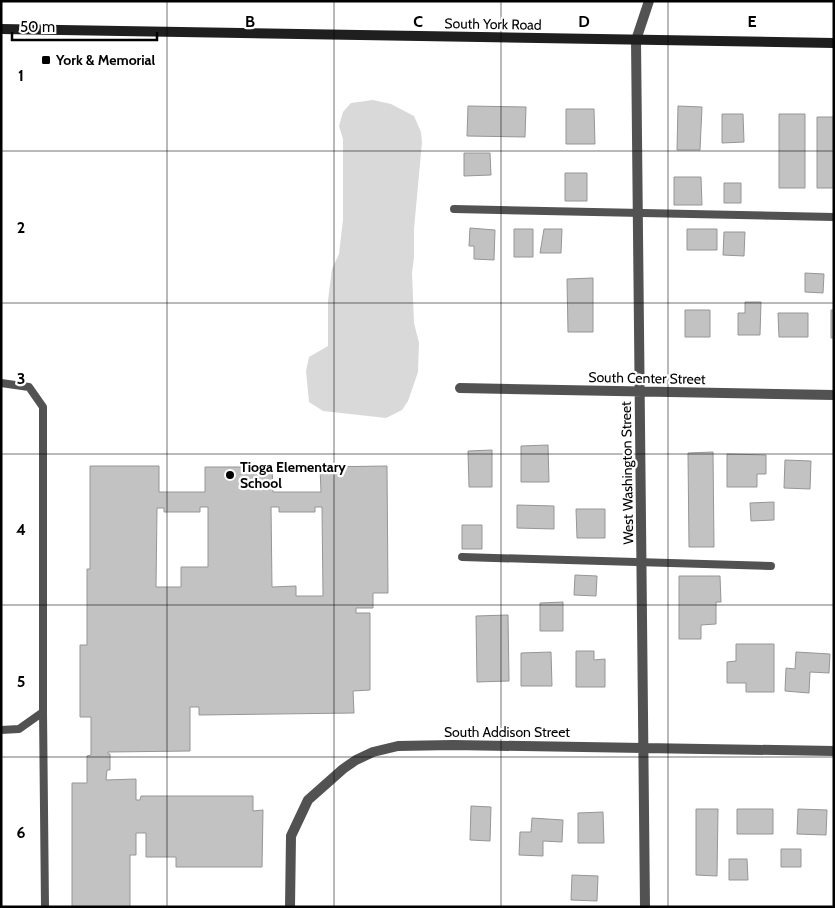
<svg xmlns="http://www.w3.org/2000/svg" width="835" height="908" font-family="Cabin,sans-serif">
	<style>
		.green { fill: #d9d9d9 }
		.building { fill: #c2c2c2; stroke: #969696; fill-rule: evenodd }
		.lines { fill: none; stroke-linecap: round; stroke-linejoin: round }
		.service { stroke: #525252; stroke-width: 8 }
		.minor { stroke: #525252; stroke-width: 10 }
		.secondary { stroke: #1f1f1f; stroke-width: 10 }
		.grid { fill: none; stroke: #000; stroke-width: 1; stroke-opacity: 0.55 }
		.poi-dot { fill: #000; stroke: #fff; stroke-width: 2 }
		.labels { text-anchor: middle; stroke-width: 4.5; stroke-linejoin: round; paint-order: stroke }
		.street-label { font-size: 14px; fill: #000; stroke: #fff }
		.poi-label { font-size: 14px; font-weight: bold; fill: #000; stroke: #fff; text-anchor: start }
		.grid-label { font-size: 16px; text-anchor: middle; font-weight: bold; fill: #000; stroke: #fff; stroke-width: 4.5; stroke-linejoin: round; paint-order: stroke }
	</style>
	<rect width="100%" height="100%" fill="#fff"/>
	<path class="green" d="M373,100L391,104L414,116L421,132L422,142L414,229V257L412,273L414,323L419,343L418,372L408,401L402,410L386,418L323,411L309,402L306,371L309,357L328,346V300L332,269L339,254L343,220V139L339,126L343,112L351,103Z"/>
	<path class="building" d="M468,106L526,107L525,137L467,136Z
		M678,106L702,107L700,150H677Z
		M566,109H594L595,144H566Z
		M722,114H743L744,142L722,143Z
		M779,114H805V188H779Z
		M817,117H834V188H817Z
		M464,153H490L491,175L464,176Z
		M565,173H587V201H565Z
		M674,177H701L702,205H674Z
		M724,183H741V203H724Z
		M470,228L495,230L494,260L474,259V246H469Z
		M514,229H533V257H514Z
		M544,229H562L561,253H540Z
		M687,229H717V250H687Z
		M724,232H745L744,256L723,255Z
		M805,273L824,274L823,293L805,292Z
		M593,278V332H568L567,279Z
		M745,302H761L760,335H738V313H745Z
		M685,310H710V337H685Z
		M831,310H834V338H831Z
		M778,313H808V337H779Z
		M548,445L549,482H521V446Z
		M492,450V487H469L468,451Z
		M713,452L714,547H689L688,453Z
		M727,454L766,455V474H757V487H727Z
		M785,460L811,461L810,489L784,488Z
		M90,466H159V492H205V467H272L273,492H321L320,467L387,466L388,593H373V608H356V613H370V690L353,691L354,713L199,715V707H190V751L108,752V754H110V770H107L106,780L136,779V800H140L141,796H253V811L263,810L262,867H176V857H146V833H136V855H130V907H72V783H87V756L91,755V717H80V645H87V569H90ZM200,507H208V567H181V587H156L157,508H164V512H200ZM271,507H279V512H315V507H322L323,596H296V586L272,587Z
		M774,502V520L751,521L750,503Z
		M517,505L554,506V529L517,528Z
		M576,509H605V538H577Z
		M462,525H482V549H462Z
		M575,575L597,576L596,596L574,595Z
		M679,576H720L721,602H716V624L701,625V639H679Z
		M563,602V631H540V603Z
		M508,615L509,681L477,682L476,616Z
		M736,644H774V692H746V683H727V662L736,661Z
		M576,651H594V660L605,659V687H576Z
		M551,652L552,686H521V653Z
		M796,652L830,654L829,673L810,672L809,693L785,691L786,668L795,669Z
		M471,806L491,807L490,841L470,840Z
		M696,809H718L717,876L696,875Z
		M737,809H773V834H737Z
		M798,809L827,810L826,835L797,834Z
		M603,812L604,843H578V813Z
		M532,818L563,820L562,842L543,841V856L519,855L520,832H531Z
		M781,849H801V867H781Z
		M729,859H747L748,880H729Z
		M572,875L598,876L597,901L571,900Z"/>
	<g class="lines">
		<path class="service" d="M454,209L834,217
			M1,383L29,387L43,407V712L19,729L1,730
			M462,557L771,566
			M43,712L45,907"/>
		<path class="minor" d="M460,388L834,395
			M290,907L291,836L308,800L343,769L356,760L373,752L398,746L453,745L834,751
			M645,907L636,40L649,1"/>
		<path class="secondary" d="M1,29L834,43"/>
	</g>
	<path class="grid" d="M167,1V907M334,1V907M501,1V907M668,1V907M1,151H834M1,303H834M1,454H834M1,605H834M1,757H834"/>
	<g class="poi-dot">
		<rect x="41" y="55" width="10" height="10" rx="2.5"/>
		<circle cx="230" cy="475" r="5"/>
	</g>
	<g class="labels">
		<g class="street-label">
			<text transform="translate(493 24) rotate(1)" y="5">South York Road</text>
			<text transform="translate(647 378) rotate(1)" y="5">South Center Street</text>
			<text transform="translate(627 473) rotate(-91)" y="5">West Washington Street</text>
			<text x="507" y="737">South Addison Street</text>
		</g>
		<g class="poi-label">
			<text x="56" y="65">York &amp; Memorial</text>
			<text x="240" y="472">Tioga Elementary<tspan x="240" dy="16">School</tspan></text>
		</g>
	</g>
	<g class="grid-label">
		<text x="250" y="27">B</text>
		<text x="418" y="27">C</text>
		<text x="584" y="27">D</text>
		<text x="752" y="27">E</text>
		<text x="21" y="81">1</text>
		<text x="21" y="233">2</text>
		<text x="21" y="384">3</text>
		<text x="21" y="535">4</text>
		<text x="21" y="687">5</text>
		<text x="21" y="838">6</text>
	</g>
	<rect width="835" height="908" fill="none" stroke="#000000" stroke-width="5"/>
	<path d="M12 32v8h145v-8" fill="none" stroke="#000000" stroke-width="2.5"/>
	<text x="20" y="32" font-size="15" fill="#000000" stroke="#ffffff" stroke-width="4" paint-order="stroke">50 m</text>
</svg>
